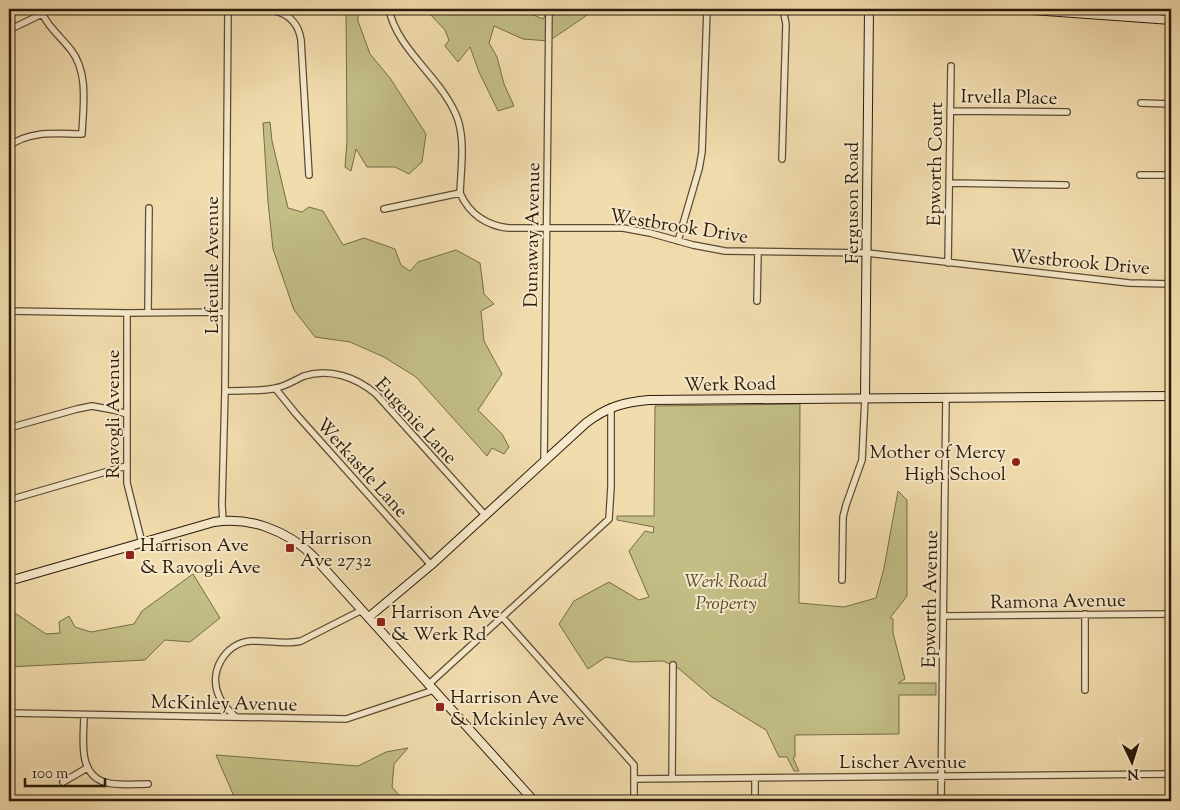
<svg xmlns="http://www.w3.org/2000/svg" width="1180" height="810" font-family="'Sorts Mill Goudy',serif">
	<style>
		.green { fill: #c2be85; stroke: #766c47 }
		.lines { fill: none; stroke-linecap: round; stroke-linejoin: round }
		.street-casing { stroke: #5c4b32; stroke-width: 8 }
		.secondary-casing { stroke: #2b1b09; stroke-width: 10 }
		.street { stroke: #f6e8ca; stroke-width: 5.5 }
		.secondary { stroke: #f6e8ca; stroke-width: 8 }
		.poi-dot { fill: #8f2418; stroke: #f6e8ca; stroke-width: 2 }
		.labels { text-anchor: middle; stroke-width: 4; stroke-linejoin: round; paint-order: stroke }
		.street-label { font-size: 19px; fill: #2b1b09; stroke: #f6e8ca }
		.poi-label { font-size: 19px; fill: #2b1b09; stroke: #f6e8ca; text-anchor: start }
		.park-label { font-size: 19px; font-style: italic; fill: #584c2e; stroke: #f6e8ca }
	</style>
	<rect width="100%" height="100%" fill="#f1dcad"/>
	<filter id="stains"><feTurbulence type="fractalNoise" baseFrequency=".004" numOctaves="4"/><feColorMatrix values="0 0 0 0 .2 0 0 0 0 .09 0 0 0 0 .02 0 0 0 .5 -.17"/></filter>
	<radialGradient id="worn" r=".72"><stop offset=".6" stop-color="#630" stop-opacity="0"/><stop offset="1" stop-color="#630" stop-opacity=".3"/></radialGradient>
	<path class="green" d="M346,9H358V21L370,54L390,78L426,134L422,162L409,174L395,167H367L356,149L351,171L345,167L347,141Z
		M427,9H519L543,19L549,9H596L549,41L523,39L494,26L489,43L497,57L504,84L514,106L498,111L479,72L470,47L458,62L445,46L449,40L445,30L427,11Z
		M270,122L272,141L288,208L302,212L309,207L323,211L343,245L364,238L395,249L401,265L410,271L418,262L456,250L480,263L484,294L494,304L481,311L484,341L502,374L478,410L502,434L509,447L504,454L492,448L487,456L416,377L384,357L350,342L315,337L294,310L273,249L268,202L263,123Z
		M800,404L799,603L844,607L876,598L884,568L898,491L907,500V596L890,618L893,619V633L905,679L898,683H936V695H899V734L795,735V757L793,758L799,771H794L787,757H779L766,730L712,697L678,668L663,661L632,662L606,657L588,669L559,624L574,601L609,582L639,600L649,597L629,551L645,531L653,533L654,527L617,520V516H654L655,406Z
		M193,574L220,618L190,642L165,640L145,660L9,667V609L46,634L60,633L59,622L69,616L75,627L91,632L134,624L142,611Z
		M408,748L394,764L392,787L404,801H288L284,799L236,801L216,755L358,766L386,752Z"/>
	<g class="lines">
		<defs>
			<path id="street" d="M228,9C257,10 295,2 301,40L309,175
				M389,9C397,51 444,79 458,120C465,142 461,169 460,193C469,214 487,226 509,228H623L650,233L693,245L725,251L867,253L1129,283L1171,284
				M9,30L42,14
				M1141,103L1171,104
				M950,111L1067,112
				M9,146C30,130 57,134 82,134C83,107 89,73 71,50C60,36 47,26 40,9
				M782,159L786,24L783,9
				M1140,175H1171
				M949,183L1066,185
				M384,209L460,193
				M678,241L699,169L702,152L707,9
				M948,263L951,66
				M757,301L758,252
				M9,311L127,313L225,312
				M148,312L149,208
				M127,313V483L142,543
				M275,388L296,414L431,565
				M225,391C241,390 260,392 276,388C286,386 295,380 304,376C330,368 356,377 376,394L485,515
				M9,428L77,409L92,406L114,410L127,414
				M544,461L549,9
				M9,500L126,466
				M223,521L222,505L225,391L228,9
				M842,580L843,517L846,505L862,460L865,398
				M1085,614V690
				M944,616L1171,614
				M503,618L634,765V801
				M428,685L609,519L611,487V407
				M9,713L346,719L434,690
				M84,715C84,737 77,773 104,782C117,786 134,784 148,784
				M236,717C229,711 222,704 219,696C208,672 225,643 251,641C268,640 285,645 301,641L362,610
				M755,778V801
				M634,779L1171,774
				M672,779L673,665
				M63,782L87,768
				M941,801L946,397"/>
			<path id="secondary" d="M1018,9L1171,20
				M865,398L869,9
				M9,581L214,522C249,516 288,531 313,556L534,801
				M369,617L431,565L586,423C607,407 624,402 649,400L1171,396"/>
		</defs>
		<use href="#street" class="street-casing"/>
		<use href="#secondary" class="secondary-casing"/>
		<use href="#street" class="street"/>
		<use href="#secondary" class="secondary"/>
	</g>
	<g class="poi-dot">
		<circle cx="1016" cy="462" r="5"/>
		<rect x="285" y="543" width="10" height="10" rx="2.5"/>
		<rect x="125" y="550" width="10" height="10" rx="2.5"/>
		<rect x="376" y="617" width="10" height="10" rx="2.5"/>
		<rect x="435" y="702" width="10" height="10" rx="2.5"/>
	</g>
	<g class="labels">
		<g class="street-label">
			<text transform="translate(1009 96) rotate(1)" y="7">Irvella Place</text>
			<text transform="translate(934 164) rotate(-89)" y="7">Epworth Court</text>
			<text transform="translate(851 203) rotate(-90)" y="7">Ferguson Road</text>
			<text transform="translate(679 225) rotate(9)" y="7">Westbrook Drive</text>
			<text transform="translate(531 235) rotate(-89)" y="7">Dunaway Avenue</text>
			<text transform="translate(1080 261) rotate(5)" y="7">Westbrook Drive</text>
			<text transform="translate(211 265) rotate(-90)" y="7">Lafeuille Avenue</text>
			<text transform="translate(730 383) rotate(-1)" y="7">Werk Road</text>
			<text transform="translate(112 414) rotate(-90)" y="7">Ravogli Avenue</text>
			<text transform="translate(417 420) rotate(47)" y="7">Eugenie Lane</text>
			<text transform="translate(363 467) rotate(48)" y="7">Werkastle Lane</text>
			<text transform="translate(929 599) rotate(-89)" y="7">Epworth Avenue</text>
			<text transform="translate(1058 600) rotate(-1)" y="7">Ramona Avenue</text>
			<text transform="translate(224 702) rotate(1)" y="7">McKinley Avenue</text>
			<text x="903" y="768">Lischer Avenue</text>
		</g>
		<g class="poi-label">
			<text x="1006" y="458" text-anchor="end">Mother of Mercy<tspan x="1006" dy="22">High School</tspan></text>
			<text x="300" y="544">Harrison<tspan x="300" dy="22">Ave 2732</tspan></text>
			<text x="140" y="551">Harrison Ave<tspan x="140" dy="22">&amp; Ravogli Ave</tspan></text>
			<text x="391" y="618">Harrison Ave<tspan x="391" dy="22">&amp; Werk Rd</tspan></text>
			<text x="450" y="703">Harrison Ave<tspan x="450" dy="22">&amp; Mckinley Ave</tspan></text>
		</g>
		<g class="park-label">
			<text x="726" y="587">Werk Road<tspan x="726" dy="22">Property</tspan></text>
		</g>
	</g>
	<rect width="1180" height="810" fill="none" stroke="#f1dcad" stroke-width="30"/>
	<rect x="10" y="10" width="1160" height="790" fill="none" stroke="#2b1b09" stroke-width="2.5"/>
	<rect x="15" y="15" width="1150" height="780" fill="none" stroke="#2b1b09"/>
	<g transform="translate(1132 762) rotate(176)" stroke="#f6e8ca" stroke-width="4" paint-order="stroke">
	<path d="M0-4L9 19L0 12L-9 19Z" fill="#2b1b09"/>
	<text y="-8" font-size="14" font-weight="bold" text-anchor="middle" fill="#2b1b09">N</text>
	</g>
	<path d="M25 778v8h80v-8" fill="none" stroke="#2b1b09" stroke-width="2.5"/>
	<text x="32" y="778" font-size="15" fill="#2b1b09" stroke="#f6e8ca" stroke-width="4" paint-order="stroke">100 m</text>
	<rect width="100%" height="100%" filter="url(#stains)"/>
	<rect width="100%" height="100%" fill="url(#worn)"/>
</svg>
